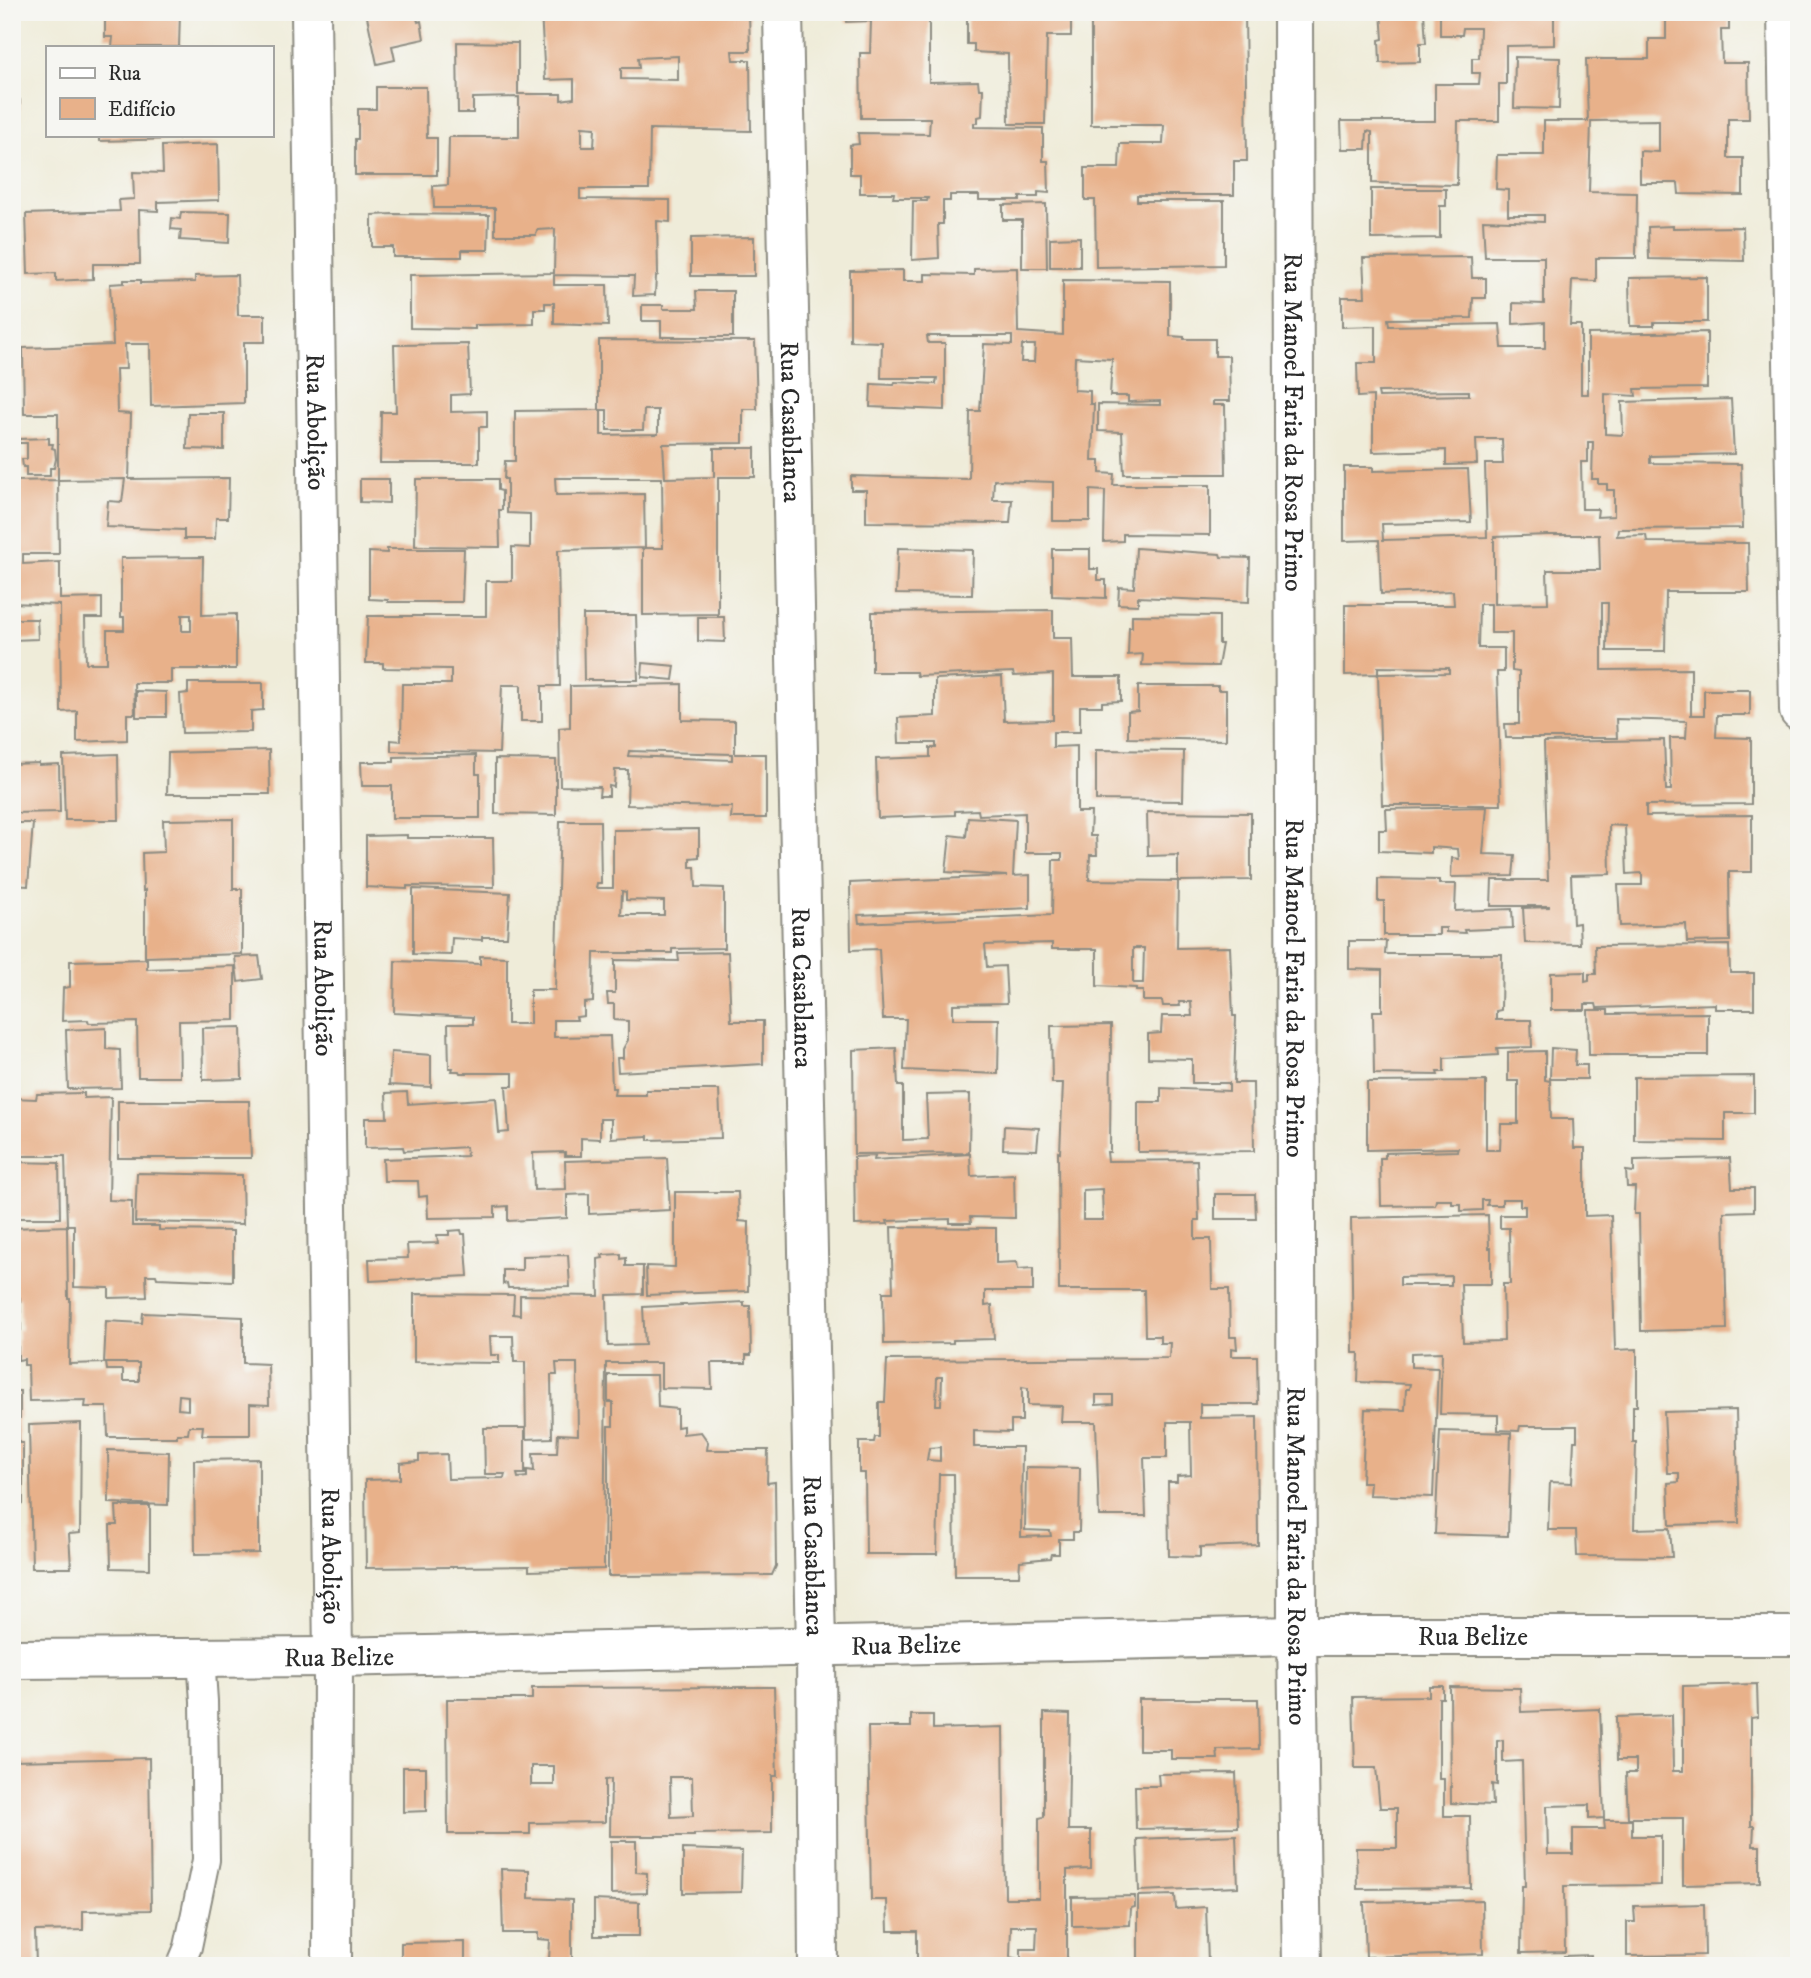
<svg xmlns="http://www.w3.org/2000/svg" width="1811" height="1978" font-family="'IM FELL DW Pica',serif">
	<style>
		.building { fill: #e8b18a; fill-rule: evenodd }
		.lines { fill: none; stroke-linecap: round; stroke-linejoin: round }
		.lane-casing { stroke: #8d8c82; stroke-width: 30 }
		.street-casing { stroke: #8d8c82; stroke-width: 42 }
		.lane { stroke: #fff; stroke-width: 26 }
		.street { stroke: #fff; stroke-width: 38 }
		.labels { text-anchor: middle; stroke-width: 7; stroke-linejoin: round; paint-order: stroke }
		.street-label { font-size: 26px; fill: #2b2b2b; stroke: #f6f6f2 }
	</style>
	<rect width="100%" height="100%" fill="#f6f6f2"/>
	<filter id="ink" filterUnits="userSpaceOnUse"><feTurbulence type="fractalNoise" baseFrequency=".0143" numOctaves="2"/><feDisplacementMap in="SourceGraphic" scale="14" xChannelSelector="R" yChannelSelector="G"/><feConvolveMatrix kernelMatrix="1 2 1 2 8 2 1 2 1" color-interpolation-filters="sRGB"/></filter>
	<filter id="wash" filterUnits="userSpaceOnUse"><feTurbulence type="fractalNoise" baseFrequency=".00686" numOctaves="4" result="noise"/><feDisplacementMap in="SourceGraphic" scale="28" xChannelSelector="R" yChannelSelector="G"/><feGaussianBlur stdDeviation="1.57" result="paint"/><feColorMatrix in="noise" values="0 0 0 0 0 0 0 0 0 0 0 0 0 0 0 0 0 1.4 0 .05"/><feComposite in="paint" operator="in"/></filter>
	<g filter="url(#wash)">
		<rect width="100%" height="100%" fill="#efecd9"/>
		<g id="blocks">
			<path class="building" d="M12,12H18V50H12Z
				M105,12H180L179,47H112L113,37H105Z
				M366,12H415L418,22L421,21L424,39L392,46L395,60L377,64Z
				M541,12H749L750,51H732L733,60H750L751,131L650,129L649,189H580V199L670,200V222L657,221L658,275L656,276L655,295L633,296L634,276L554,275V285H607L608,326L554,324V303H545V309H534V324L475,325V329L410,328V275L554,273L555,229L537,230L536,235H495V208H434L433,186L448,185L449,137H519V97L473,98V113H458L457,42L518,43V94H561V100L574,98V79L545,80ZM678,56V80L621,79V68H639L638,58ZM582,127L595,128L594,147H582Z
				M845,12H929V82L978,81L979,89H983L982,116L978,117V123H974V127L1043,128V161H1048L1049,193L1038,192V197H1020V200H979V195H950V201H943V224H938L939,258L912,260L913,201H927L928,198H893L894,193H860V174H850V145L859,144L858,133L929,134L930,118H861L860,53H870L871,21L846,22Z
				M967,12H1088V16H1071V36H1047L1045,124H1009L1008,54L974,52V44H967Z
				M1091,12H1245L1247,161H1234V195H1137V201H1224V265L1096,267L1095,200H1085V168H1119L1120,144H1163L1164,125H1091Z
				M1381,12H1424L1426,43H1420V62L1380,63L1379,40L1383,39Z
				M1440,12H1554V45L1506,46V84H1499V121H1458L1457,185L1372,183V132L1367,131L1366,149H1342L1341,121H1435V84H1479L1480,73H1472V58H1479L1480,28H1463L1462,35H1440Z
				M1666,12H1729V30H1721L1722,63H1748L1749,119H1728V158H1743V195L1679,194L1678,183H1640V151L1659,152V120L1591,121L1589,192L1637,193L1636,258H1596V281L1572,280L1570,325H1581V394H1588V334L1707,332V388L1635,389L1636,396L1605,394V434L1623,435L1622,402L1731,399L1734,454L1650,456V463L1741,464L1743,528L1618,529L1617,536L1646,535L1647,542L1748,543L1749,592H1666L1665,651H1607L1608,603H1602V670L1691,669V715H1704V690H1750V715H1717L1716,737L1751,738V804L1646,805V816L1752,815V872H1729L1730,941L1687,942L1686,924L1620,926L1618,885H1642V873L1627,874L1625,826L1609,825L1610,874L1571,875L1573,924L1579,923L1580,944L1525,943L1523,908L1549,907V906H1491L1492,880H1548L1544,742L1664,740L1666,790H1671L1670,738H1686L1687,721L1616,719L1617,738H1506L1505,724H1519V672L1512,671V633H1491V604H1479L1478,648H1504V672H1497L1501,805H1382L1378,674L1449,673V668L1378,667V674L1345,675V605H1454L1453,591L1381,594L1379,540L1344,541V467H1373V471L1468,469L1471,522L1382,524L1383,540L1487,537L1485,464H1503L1502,439H1476L1477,464L1446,465V450L1373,452V396L1358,397L1357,363H1376V326L1342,327V297H1365L1363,258L1471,257L1472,278H1486V298H1473L1472,318L1388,319L1389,326L1500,324L1502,348H1545V322L1513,324V303L1544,304V257H1485L1483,220L1544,222V215H1508V190L1496,189L1497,155H1544V121H1588L1586,59H1649V39H1666ZM1469,391V395L1379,397L1378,392ZM1588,442H1593L1592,479H1598V484H1607V490H1614V516L1597,517L1598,509H1582L1581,462H1588ZM1547,535H1599L1600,570H1547L1548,603L1494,604V537Z
				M1515,57L1560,58L1559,109L1514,108Z
				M376,87H426L427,138H437V175H355V139H358V109H376Z
				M12,100H20V128H12Z
				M99,135H178V139L99,141Z
				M218,144L219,200L158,202V211L139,210L140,264H93V279L56,281V273L28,274L26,214L120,211L119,200L134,199L133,172L163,173L162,146Z
				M1371,189H1446V206H1440V238L1371,239Z
				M1046,204L1047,268H1022V220H1003V205Z
				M181,212L230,213L229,243L180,240L181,230L171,229L172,218L180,219Z
				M394,214L489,215L488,250H462V257H393V247H372V215Z
				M1673,226V228L1743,227L1744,261L1649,259L1648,227Z
				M754,237V276H691V238Z
				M1080,237V267H1050V238Z
				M1017,268L1018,332L1063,335V280L1170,281V336L1184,337V339H1215V356H1229L1230,401H1213V405H1225L1226,474H1124L1122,432L1098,431V404L1160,405V401L1128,402V396H1110L1112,359L1075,357L1074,390L1090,391V404H1094L1092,461H1100V473L1114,474L1113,485H1210V535L1123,534V541L1104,542L1105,491L1090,490V521H1053V482L994,480L993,500H1012L1010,523L866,522V490H851V476L969,479L970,411H980L984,344L1012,345V336H927L928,343H945V410L870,407L871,384L894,385L895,382L936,384L937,378H881L882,342L850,341V271L903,270V281H925V274L974,275V269ZM1022,345H1035L1034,362H1021Z
				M237,275L238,315H265V342H244V403L151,406L150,344H125L126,369H116L117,413L131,414L129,479L229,478L228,518H216L215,539H184V530L106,527L108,501L122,502L125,479L58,480V414H24L23,348L113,345L110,284L124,283V280H141V283L195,282V276Z
				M1707,277V322H1654V326H1630L1629,278Z
				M696,291H733V337H661V321H642V305H663V309H697Z
				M599,340L755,341L757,409H743V443L663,444L665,478L714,477V448H755V477H718V614L643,615V548L558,550L560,686H542V721H521V685H502L499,753L391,751V740L401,741L402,684H451V669L383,668V663H366L368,616H486V581H512V547L530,548V514L507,513V479H504L505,461H515V411L599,410ZM601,410H607V430H643L644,410H658V434L601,435ZM555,478H662L663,548H645L644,494L556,495Z
				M468,344L470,394L451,395V412L487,411V427H479V463H380L381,412H396L394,345Z
				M188,413H224V450L187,449Z
				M49,438V444H53L52,448L55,449L56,459L54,468H50V476H26V467H23L22,459H27V443H18L19,439Z
				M360,479H389V503L360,502Z
				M416,479H498V490L502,491V510H499L500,547L415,546Z
				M58,480L59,554H23V564L60,562V599L102,598V618H85L86,663H107V630H124V617H121V558L203,557L202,615L236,614V669H171V683H134L135,714H127V740L77,742V711L61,712L60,605L12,603V554H14L13,481ZM182,615H191V631H182Z
				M898,548L973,550L972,595L896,594Z
				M1136,548L1220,554L1221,557L1250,558L1249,602L1138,597V605L1118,604L1119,587L1134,588Z
				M387,549H464L462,602H388V600L369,599V552L387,553Z
				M1052,549H1090V569H1098V580H1106V598L1052,596Z
				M1053,610V638H1072L1073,677H1121V701L1102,702V706H1080V732H1053V747L1077,746V812H1091L1090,836H1096L1097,855H1090L1089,880L1178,881L1177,948L1230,947L1233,1016H1236L1234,1083H1253L1254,1151L1138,1152V1102H1161V1088L1229,1091V1083H1192V1059L1148,1058V1034L1161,1033L1162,1016H1192L1191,1002H1179L1180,1006H1163L1162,1001H1143V991H1136V988L1097,986V949H1052V943L985,945L987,967L1005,966L1007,1003L953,1004V1019H999L998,1074L904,1070L906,1019H883L879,949L851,950L850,883L1007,876L946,872L950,835L966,837L968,817L1016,820L1013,876L1030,875V908L858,915L859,923L1052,915L1053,860H1062V853H1025V813L979,815L978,810L955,811V815L878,818L876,759L930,757V748H936V743H899L898,718L935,716V679L1002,676L1004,721L1053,720V674L1014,676L1013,672L917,676L916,672H872V612ZM1133,948H1144L1143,983H1133Z
				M583,615H636L638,680H584Z
				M1132,615L1219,616V644H1222L1218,666L1142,665L1143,654L1128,655L1129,627H1132Z
				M698,617H724L725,642L698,641Z
				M12,619H37L38,639L12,640Z
				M643,663L675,666L673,680L642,677Z
				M188,683H263V710L251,711V732L182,733L180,694L188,693Z
				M682,684V720L735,721V754H766V818H731L732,807L627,805L628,770H615L614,787L609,786V796H599L600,787L560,786L559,728L570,727V686ZM629,751L732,754V760L628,756Z
				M1138,686H1218V690H1226V740L1128,738V712L1138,711Z
				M136,691L166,692V717H136Z
				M12,703H19L16,745L12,744Z
				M269,750L270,794H167L168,753Z
				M1096,750L1184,751L1183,801L1096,800Z
				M118,754L119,820H65L63,756Z
				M476,755V774H480V818H392V786H362L361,762H394V757Z
				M495,759L556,760V815L495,814Z
				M39,763V765L59,764L60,812L12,813V764Z
				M1487,807L1483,854L1515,855L1513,876L1451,877L1452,858L1459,859L1458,849L1431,847V853L1379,851V830H1387L1386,809Z
				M1147,812L1251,813V880L1178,881V855L1148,856Z
				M233,819V889H242V954L145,957V890L143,891L142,853L164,852L163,820Z
				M560,821H600L601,883H597L596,888H613V830L699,829V857L690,858V867H695L696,887L724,888V948L672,949V953H594L593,1002L584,1003V1016L576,1017L577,1020H554V1037L610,1036L612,1088H615L614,1095H646V1090H719L721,1138L648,1140V1136L611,1138V1119H600V1139L581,1138V1156H565V1152L533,1153L534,1190L566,1189L565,1161L667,1158L670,1210L589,1214V1194L567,1195V1218L508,1221V1206L495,1207V1217L428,1218L427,1196L419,1197L418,1181H384L383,1159L467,1156L466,1147L404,1151L403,1147L365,1148V1118H387L386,1093L407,1092L408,1104L496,1098L499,1133L509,1132L506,1086H513V1073H460L459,1071H452L453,1068H449L448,1024H473V1017L394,1013L395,961L480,964V956L507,957V1024H530V990H555ZM622,891L626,892V900L664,901V915H621Z
				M12,823H33L28,886L12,885Z
				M407,835V838H493L494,887L407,886V889L366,887V836Z
				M1378,879L1439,880V884H1456L1455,911L1512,909L1513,928L1464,930L1465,933L1446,932V928H1439V935H1384V901H1378Z
				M413,889L510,893L507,937H482V940L452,938L451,955L413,954Z
				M1349,941H1386L1385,954H1502L1501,1010L1496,1011V1020H1531L1532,1047L1497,1048L1498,1055L1444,1058V1072H1437L1438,1075L1374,1074L1373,1011H1382V970L1349,969Z
				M1729,945L1730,973H1754V1009H1715V1004L1597,1008L1596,1004H1585V1010H1551V973L1585,972V982L1589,981V974H1596L1595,946Z
				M728,952L731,1021H763V1064L618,1072L617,1058H623V1049L628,1040V1021L614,1020V1004H608L607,993H615V960L679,961L678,953Z
				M259,956L262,979L238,982L235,957Z
				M147,959V969L235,966V1020L179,1021L180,1077H138L137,1022L89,1023L88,1020L62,1021L63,988L70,987V961Z
				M1588,1010H1608V1014L1708,1013V1055H1589Z
				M1111,1025L1110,1152H1107L1108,1161L1197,1160L1199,1220H1195V1239H1211L1212,1289H1229L1230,1337H1236L1237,1349L1231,1348V1356H1257L1258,1404H1200V1418L1257,1417L1258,1545L1200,1547V1557L1169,1556L1168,1482H1177V1476L1191,1475L1190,1422H1167V1458H1144L1146,1516H1099L1096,1422H1061L1062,1406L1028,1405V1388L1022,1387V1421H1011V1432L974,1431V1447H1022L1021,1537L1051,1536L1050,1531L1025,1530L1026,1467L1080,1468L1079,1532H1073V1539H1059V1554H1051L1050,1558L1020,1561L1019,1576H955L954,1474H939L937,1554H866L865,1473H859V1442H874L875,1437H879V1402H885L887,1360L1169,1358L1170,1343H1160V1336H1145L1144,1290H1059L1058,1152L1060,1153L1063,1083H1052L1051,1026ZM1102,1189L1103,1220H1083V1190ZM937,1377H942L941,1405H936ZM1096,1395H1113V1404L1096,1405ZM940,1447V1461L927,1460L929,1448Z
				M241,1027L242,1079L203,1080L202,1028Z
				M106,1028V1049L120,1050L121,1088L68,1089L66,1030Z
				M896,1048L898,1086H903V1140L928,1139L926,1095L970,1094L969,1153L854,1154L853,1050Z
				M1551,1048L1576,1050L1575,1065H1587V1079H1550Z
				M1545,1051V1080L1550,1081L1551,1119H1573L1574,1148H1585V1216L1611,1215L1615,1350L1637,1349V1406H1633V1442H1636L1634,1529L1670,1528L1672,1557L1577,1556L1576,1530H1548L1550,1482L1572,1483L1574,1441H1577V1426H1520L1519,1431L1498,1430V1415L1440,1414L1442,1352L1411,1353V1367L1438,1368L1433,1497L1369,1495L1370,1482H1362L1365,1409L1405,1410L1406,1389H1409L1410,1384L1358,1382L1359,1353H1353L1351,1218L1488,1215L1489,1248H1491V1284H1461L1463,1342L1504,1341L1503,1284H1510L1509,1228H1500V1215H1525V1206H1520V1199H1502V1205H1487L1488,1200H1482V1210L1461,1211V1204H1452V1200H1436L1435,1205L1381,1206L1380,1158H1385V1153L1457,1151L1458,1148L1367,1150V1082L1486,1081V1150H1500L1501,1124H1518V1081H1508V1052ZM1451,1276V1285H1400V1277Z
				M391,1052L431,1055V1087L389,1085Z
				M1754,1076V1113H1725V1141L1634,1140V1077Z
				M84,1093V1098L111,1097L109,1200L132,1201V1226H159V1230L233,1231V1281L157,1278L156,1275H146L147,1297L109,1298V1288L74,1287V1225H67L65,1156H12V1098L36,1099L37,1094Z
				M118,1101H249L251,1158H118Z
				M1004,1126L1039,1128L1037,1150L1003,1149Z
				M970,1154L971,1176L1014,1174L1015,1218L970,1217L971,1223H950V1219L887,1221L888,1224L855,1225L854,1157L875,1156L874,1160Z
				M1730,1158L1732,1188H1754V1211L1724,1212L1727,1329L1641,1331L1639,1214H1634L1635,1187H1627L1626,1171L1634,1172V1160Z
				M12,1162L59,1163L60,1218H12Z
				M137,1173L242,1175L243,1224L135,1222Z
				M675,1192H738L739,1221L749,1222L748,1291L647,1295L646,1266L675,1267Z
				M1215,1194H1255L1256,1219H1215Z
				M67,1226L68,1298H70L69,1364L104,1363L106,1321L142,1323L143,1313L243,1317V1363L268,1364L269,1405L250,1404V1435H202L203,1426H189L188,1434H177V1437H108L107,1407H85L86,1400L29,1401L28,1365H24V1359L18,1360V1330H21L20,1298L12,1299V1228ZM106,1363H139V1381H123V1370H107ZM179,1395L188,1396V1410L178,1409Z
				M891,1227L996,1228V1263L1017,1262L1018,1269L1033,1268V1291H985V1306L992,1305L994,1339L953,1340V1343L884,1344L883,1292H893Z
				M461,1230L462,1234H465L468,1276L370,1281L369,1259L408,1258L407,1244L438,1243L437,1235H449V1231Z
				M621,1254V1259L626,1258V1266H643V1294L607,1295L608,1346L645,1345L643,1307L744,1302V1306H750L751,1355H746V1363H711L712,1389L661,1388V1363H606L604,1569L529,1571V1566L366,1568L365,1480L400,1479V1463L419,1461V1455L447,1454L448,1479L504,1478L505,1474H485L484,1428H525V1474H517L518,1478L527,1477V1470L534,1471L533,1453H557L558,1434L578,1435L577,1363H556L557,1375H551L552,1438L526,1439L525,1362H514L513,1336H490L491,1355H499V1363L414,1362V1294L514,1295L513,1314L520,1315V1295L599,1296L598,1259L603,1258L602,1255Z
				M568,1255L570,1287L508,1288L507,1283L503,1284V1270H522V1256Z
				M608,1375H657L658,1407L677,1409V1427L683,1426V1434L701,1432L708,1442L707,1450H768L767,1483L775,1482L776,1566L772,1575L608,1576V1426H613V1402H608Z
				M12,1391H20V1418H18L19,1443H23V1504H12Z
				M1736,1410L1739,1523L1670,1525L1668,1483L1679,1482V1473H1667L1664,1412Z
				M81,1423L80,1533L69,1534L71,1568H32L29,1425Z
				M1440,1431L1511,1433L1508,1536L1435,1534Z
				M108,1450L169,1452L168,1505L109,1503Z
				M259,1459V1553L195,1554L194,1460Z
				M116,1506H150V1569L111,1568L110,1525H117Z
				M1757,1684L1758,1717L1751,1718V1826H1754L1753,1846H1760V1883L1683,1885V1818H1628L1626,1773H1636V1760H1617L1616,1717L1672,1715L1673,1771H1683V1686Z
				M1429,1686H1443V1698H1439V1779H1444V1816H1470L1471,1888L1357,1889L1356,1848H1397V1808H1380L1376,1768H1355L1353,1697L1429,1696Z
				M774,1687L777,1776H772V1833L694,1834V1836H610L611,1779L605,1780V1822L530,1823V1834H448L447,1699H532V1688ZM531,1766H554V1785H531ZM670,1777H692L693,1816L671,1817Z
				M1450,1687L1520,1688L1521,1712L1600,1709L1604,1818L1589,1819V1805L1547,1806L1548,1854H1573V1829H1605L1604,1820H1632V1836H1661V1885L1564,1886L1565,1952L1521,1953L1522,1886H1525L1522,1761L1503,1762V1740L1497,1741V1785L1492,1784L1493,1805L1451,1803Z
				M1139,1699H1258L1259,1749L1217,1750L1218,1759H1171V1750H1139Z
				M1044,1713L1070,1714L1068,1830H1091V1869L1067,1870V1963H1119V1966H1021V1949H1036L1037,1926H1011L1010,1957L1018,1959V1966H976L977,1962H917V1931H888L887,1900H871L868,1727H911V1715H933V1729L1003,1727L1005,1898H1039V1818L1044,1817Z
				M149,1758L151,1910L83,1911V1930L35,1931L36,1966H12V1761Z
				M403,1767H426V1811L403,1812Z
				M1236,1773L1238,1827L1136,1829L1135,1786H1159L1158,1774Z
				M1236,1835L1238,1887L1139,1891L1137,1839Z
				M611,1841H636V1872L647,1873V1893L611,1894Z
				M683,1849L742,1851L741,1892L683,1893Z
				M501,1869L529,1870V1898L572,1900V1959L549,1960L550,1940L538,1939V1933H503Z
				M1175,1895L1176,1909L1206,1907L1208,1962L1155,1963V1966H1134V1963H1138V1896Z
				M1135,1896V1907L1131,1908L1130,1925L1072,1926V1897Z
				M594,1900L639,1902V1936H594Z
				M1482,1900L1483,1954L1366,1957L1364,1902Z
				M1704,1904L1705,1955L1627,1956V1922H1635L1634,1906Z
				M465,1942V1966H401V1943Z
				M1591,1955V1966H1564V1956Z"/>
		</g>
	</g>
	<g filter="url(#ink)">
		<use href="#blocks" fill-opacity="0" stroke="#8d8c82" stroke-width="2"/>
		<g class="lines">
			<defs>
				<path id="lane" d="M180,1966L188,1947L206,1860L204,1701L201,1658"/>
				<g id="street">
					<path id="s1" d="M311,12L333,1657L332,1966"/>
					<path id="s2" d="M783,12L816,1648L818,1966"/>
					<path id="s3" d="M1293,12L1297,1636L1302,1966"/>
					<path d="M1787,12L1799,711"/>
					<path id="s4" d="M12,1659L333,1657L1297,1636H1799"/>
				</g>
			</defs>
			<use href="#lane" class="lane-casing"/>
			<use href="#street" class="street-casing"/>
			<use href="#lane" class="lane"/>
			<use href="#street" class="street"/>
		</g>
	</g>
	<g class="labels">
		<g class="street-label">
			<text dy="9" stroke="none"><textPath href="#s1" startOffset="410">Rua Abolição</textPath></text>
			<text dy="9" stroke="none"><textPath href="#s2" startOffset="410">Rua Casablanca</textPath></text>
			<text dy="9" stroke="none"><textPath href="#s3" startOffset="410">Rua Manoel Faria da Rosa Primo</textPath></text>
			<text dy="9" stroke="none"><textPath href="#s1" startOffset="976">Rua Abolição</textPath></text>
			<text dy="9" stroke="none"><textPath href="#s2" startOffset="976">Rua Casablanca</textPath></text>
			<text dy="9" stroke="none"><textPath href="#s3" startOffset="976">Rua Manoel Faria da Rosa Primo</textPath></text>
			<text dy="9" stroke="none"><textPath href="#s1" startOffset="1544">Rua Abolição</textPath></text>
			<text dy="9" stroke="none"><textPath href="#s2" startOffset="1544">Rua Casablanca</textPath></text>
			<text dy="9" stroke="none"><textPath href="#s3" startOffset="1544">Rua Manoel Faria da Rosa Primo</textPath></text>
			<text dy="9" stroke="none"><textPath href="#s4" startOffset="1461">Rua Belize</textPath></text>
			<text dy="9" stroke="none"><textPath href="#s4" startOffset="894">Rua Belize</textPath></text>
			<text dy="9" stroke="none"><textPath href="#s4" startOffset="327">Rua Belize</textPath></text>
		</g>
	</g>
	<rect width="1811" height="1978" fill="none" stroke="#f6f6f2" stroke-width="42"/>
	<rect x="46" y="46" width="228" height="91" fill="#f6f6f2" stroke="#a5a5a2" stroke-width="2"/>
	<rect x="60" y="68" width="35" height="10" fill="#ffffff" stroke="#a5a5a2" stroke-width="2"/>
	<text x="108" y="80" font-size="21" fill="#2b2b2b">Rua</text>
	<rect x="60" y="98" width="35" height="21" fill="#e8b18a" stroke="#a5a5a2" stroke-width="2"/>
	<text x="108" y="116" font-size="21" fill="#2b2b2b">Edifício</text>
</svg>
